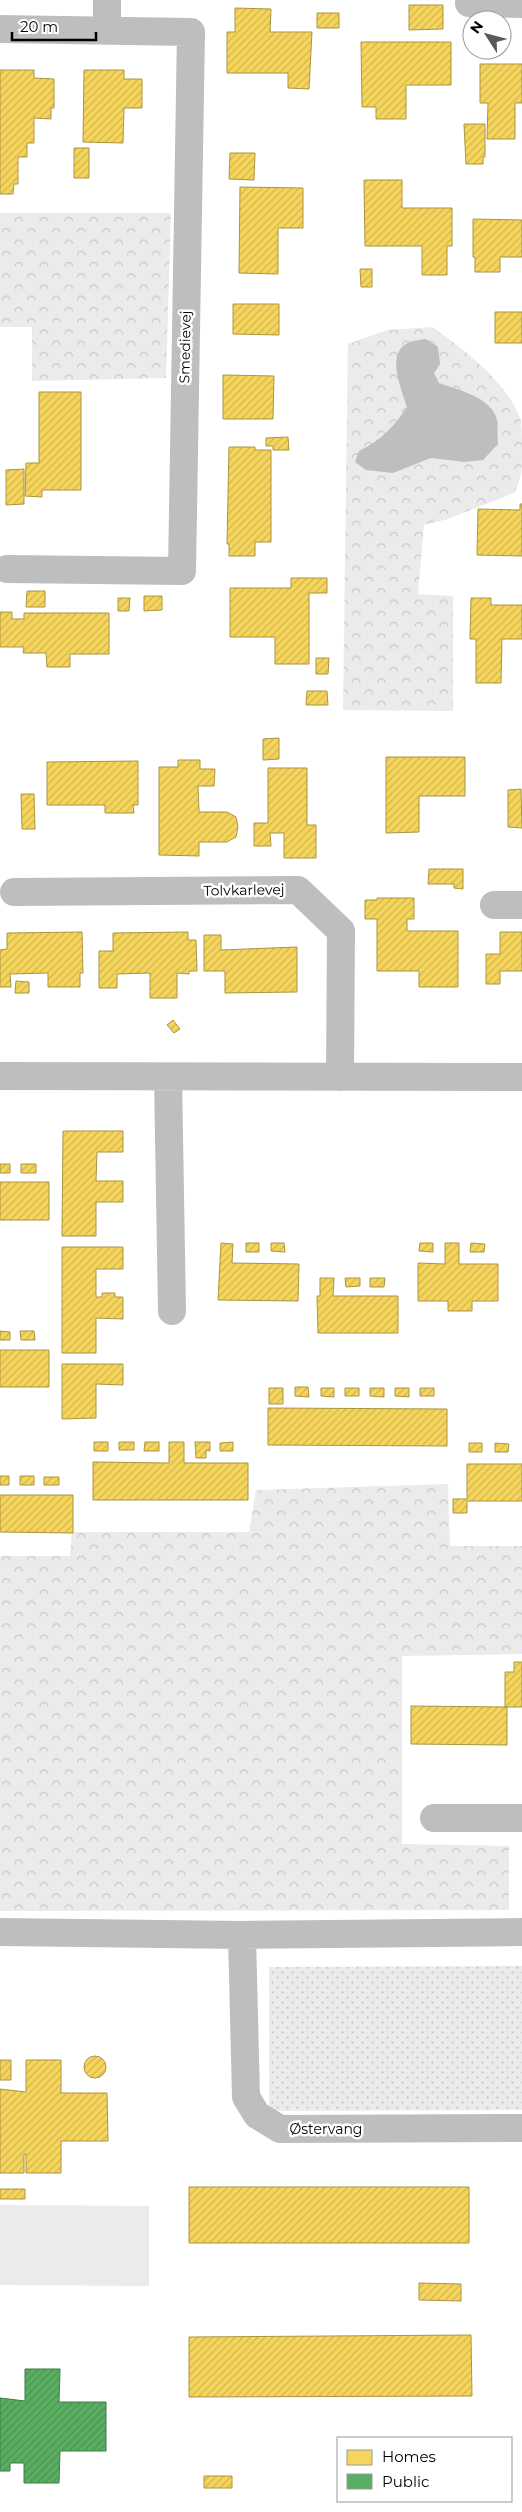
<svg xmlns="http://www.w3.org/2000/svg" width="522" height="2512" font-family="Montserrat,sans-serif">
	<style>
		.grass { fill: url(#grass-dots) }
		.park { fill: url(#park-crowns) }
		.pitch { fill: #ebebeb }
		.water { fill: #bebebe }
		.homes { fill: url(#homes-hatch); stroke: #ac9540 }
		.public { fill: url(#public-hatch); stroke: #3f7a44 }
		.lines { fill: none; stroke-linecap: round; stroke-linejoin: round }
		.minor { stroke: #bebebe; stroke-width: 28 }
		.labels { text-anchor: middle; stroke-width: 5; stroke-linejoin: round; paint-order: stroke }
		.street-label { font-size: 14px; fill: #000; stroke: #fff }
	</style>
	<defs>
		<pattern id="grass-dots" width="8" height="8" patternUnits="userSpaceOnUse" patternTransform="scale(1.25)"><rect width="8" height="8" fill="#ebebeb"/><path d="M2 2h.1M6 6h.1" fill="none" stroke="#c8c8c8" stroke-width="1.8" stroke-linecap="round"/></pattern>
		<pattern id="park-crowns" width="20" height="18" patternUnits="userSpaceOnUse" patternTransform="scale(1.25)"><rect width="20" height="18" fill="#ebebeb"/><path d="M2 6a3 3 0 1 1 6 0M12 15a3 3 0 1 1 6 0" fill="none" stroke="#c8c8c8"/></pattern>
		<pattern id="homes-hatch" width="6" height="6" patternUnits="userSpaceOnUse" patternTransform="scale(1.25)"><rect width="6" height="6" fill="#f6d55c"/><path d="M-1 1l2-2M0 6l6-6M5 7l2-2" fill="none" stroke="#d1b54e"/></pattern>
		<pattern id="public-hatch" width="6" height="6" patternUnits="userSpaceOnUse" patternTransform="scale(1.25)"><rect width="6" height="6" fill="#5aae61"/><path d="M-1 1l2-2M0 6l6-6M5 7l2-2" fill="none" stroke="#4c9452"/></pattern>
	</defs>
	<rect width="100%" height="100%" fill="#fff"/>
	<path class="grass" d="M522,1966V2110L269,2111V1967Z"/>
	<path class="park" d="M0,213H171L166,378L32,381V327H0Z
		M432,327C462,347 510,385 521,421C522,431 522,443 522,452C522,469 522,478 514,493L448,519L424,525L418,594L453,596V711L343,710L348,344L387,330Z
		M448,1484L450,1546H522V1654L402,1656V1844L509,1846V1910L0,1911V1556H70L72,1532H249L256,1490Z"/>
	<path class="pitch" d="M0,2205L149,2206V2286L0,2285Z"/>
	<path class="water" d="M426,339L438,347L440,364L434,373L439,383C458,390 492,397 497,420C498,428 497,436 498,444L483,460L465,462L431,458L393,473L366,470L355,462L359,451C380,441 394,427 407,407C402,389 384,352 410,342C415,340 421,340 426,339Z"/>
	<path class="homes" d="M409,5H443V29L409,30Z
		M235,8L271,9L270,32H312L309,89L288,88V73H227V32H235Z
		M317,13H339V28H317Z
		M361,42H451V85H406V119H376V107H362Z
		M480,64H522V103H515V139H487L488,103H480Z
		M0,70H34V78L54,79V108H51V119L34,118V143H27V157H18V184H14L13,194H0Z
		M84,70H124V79H142V108H124L123,143L83,142Z
		M464,124H485V157H483V164H466Z
		M74,148H89V178H74Z
		M230,153H255L254,180L229,179Z
		M364,180H402V208H452V246H447V275H422V246H365Z
		M240,187L303,188V228H278V274L239,273Z
		M473,219L522,220V257H500V272H475V257H473Z
		M360,269H372V287H361Z
		M233,304H279V335L233,334Z
		M495,312H522V343H495Z
		M223,375L274,376L273,419H223Z
		M39,392H81V490H42V497L25,496L26,463H39Z
		M288,437L289,450H273V446H266V438Z
		M229,447H255V450H271V542H255V556H229V544H227Z
		M24,469V504L6,505V470Z
		M520,504H522V556L477,555L478,509L520,510Z
		M291,578H327V593H309V664H275V637H230V588H291Z
		M27,591H45V607H26Z
		M144,596H162V610L144,611Z
		M118,598H130L129,611H118Z
		M471,598H491V605H522V639H502L501,683H476V639H470Z
		M0,612H12V619H24V613H109V654H70V667H47L46,653H23L24,647H0Z
		M316,658H329L328,674H316Z
		M307,691H327L328,705H306Z
		M279,738V759L263,760V739Z
		M386,757H465V796H419V832L386,833Z
		M178,760H200V769H215L214,786H198L199,812H227L236,817L238,827L236,837L227,842H199V856L159,855V767H178Z
		M138,761V805H133L134,813H105V805H47V762Z
		M268,768H307V825H316V858H284V833H270L271,846H254V823H268Z
		M521,789L522,828L508,827V790Z
		M21,794H34L35,829H22Z
		M429,869H463V889L454,888V884H428Z
		M377,898H414V919H407V931H458V987H419V971H377V919H365V900H377Z
		M82,932L83,973H80V987H48V973L10,974L11,987H0V950L7,949V933Z
		M188,932V940H196L197,971H189V974L177,973V998H150V973L117,974V988H99V951H113V933Z
		M500,932H522V971H500V984H486V954H500Z
		M204,935H221V950L297,947V992L225,993V971H204Z
		M16,981L29,982V993H15Z
		M173,1020L180,1029L174,1033L167,1025Z
		M63,1131H123V1152H97L96,1181H123V1202H96V1236H62Z
		M0,1164H10V1173H0Z
		M21,1164H36V1173H21Z
		M0,1182H49V1220H0Z
		M221,1243L233,1244L232,1263L299,1264L298,1301L218,1300Z
		M246,1243H259V1252H246Z
		M271,1243H284L285,1252L271,1251Z
		M420,1243H433V1252L419,1251Z
		M445,1243H459V1264H498V1301H472V1311H448V1301H418V1263L445,1264Z
		M471,1243L485,1244L484,1252H470Z
		M62,1247H123V1269H96V1297H102V1293H115V1297H123V1319L96,1318V1353H62Z
		M320,1278H334L333,1296H398V1333H318L317,1296H320Z
		M345,1278H360V1286L346,1287Z
		M370,1278H385L384,1287H370Z
		M0,1331L10,1332V1340H0Z
		M20,1331H34L35,1340H21Z
		M0,1350H49V1387H0Z
		M62,1364H123V1385L96,1384V1418L62,1419Z
		M295,1387H308L309,1397L295,1396Z
		M269,1388H283V1404H269Z
		M321,1388H334V1397L321,1396Z
		M345,1388H359V1396H345Z
		M370,1388H384V1397L370,1396Z
		M395,1388H409V1397L395,1396Z
		M420,1388H434V1396H420Z
		M268,1408L447,1409V1446L268,1445Z
		M94,1442H108V1451H94Z
		M119,1442H134V1450H119Z
		M145,1442H159V1451H144Z
		M169,1442H184V1463H248V1500H93V1462L169,1463Z
		M195,1442H210V1451L206,1450V1458H196Z
		M233,1442V1451H220V1443Z
		M469,1443H482V1452H469Z
		M495,1443L509,1444L508,1452H495Z
		M467,1464H522V1501H467V1513H453V1499H467Z
		M0,1476H9V1485H0Z
		M20,1476H34V1485H20Z
		M44,1477H59V1485H44Z
		M0,1495H73V1533L0,1532Z
		M514,1662H522V1707H505V1672H514Z
		M411,1706L507,1707V1745L411,1744Z
		M84 2067a11 11 0 1 1 22 0a11 11 0 1 1-22 0Z
		M0,2060H11V2080H0Z
		M26,2060H61V2093H107L108,2141H61V2173H26V2154H24V2173H0V2089L26,2092Z
		M189,2187H469V2243H189Z
		M0,2189H25V2199H0Z
		M419,2283L461,2284V2301L419,2300Z
		M471,2335L472,2396L189,2397V2337Z
		M204,2476H232V2488H204Z"/>
	<path class="public" d="M25,2369H60L59,2402H106V2451H60L59,2483H24V2463H10V2471H0V2398L25,2401Z"/>
	<g class="lines">
		<path class="minor" d="M469,3L522,4
			M0,29L191,32L182,571L7,569
			M107,30V0
			M14,892L298,890L341,931L340,1077
			M494,905H522
			M0,1076L522,1077
			M168,1077L172,1311
			M434,1818H522
			M0,1932L242,1935L522,1932
			M242,1935L246,2097L257,2115L280,2129L522,2128"/>
	</g>
	<g class="labels">
		<g class="street-label">
			<text transform="translate(185 347) rotate(-89)" y="5">Smedievej</text>
			<text transform="translate(244 890) rotate(-1)" y="5">Tolvkarlevej</text>
			<text x="326" y="2134">Østervang</text>
		</g>
	</g>
	<rect x="337" y="2437" width="175" height="65" fill="#ffffff" stroke="#999999"/>
	<rect x="347" y="2450" width="25" height="15" fill="#f6d55c" stroke="#999999"/>
	<text x="382" y="2462" font-size="15" fill="#000000">Homes</text>
	<rect x="347" y="2474" width="25" height="15" fill="#5aae61" stroke="#999999"/>
	<text x="382" y="2487" font-size="15" fill="#000000">Public</text>
	<g transform="translate(487 35) rotate(306)"><circle r="24" fill="#ffffff" stroke="#999999"/>
	<path d="M0-4L9 19L0 12L-9 19Z" fill="#595959"/>
	<text y="-8" font-size="14" font-weight="bold" text-anchor="middle" fill="#000000">N</text>
	</g>
	<path d="M12 32v8h84v-8" fill="none" stroke="#000000" stroke-width="2.5"/>
	<text x="20" y="32" font-size="15" fill="#000000" stroke="#ffffff" stroke-width="4" paint-order="stroke">20 m</text>
</svg>
